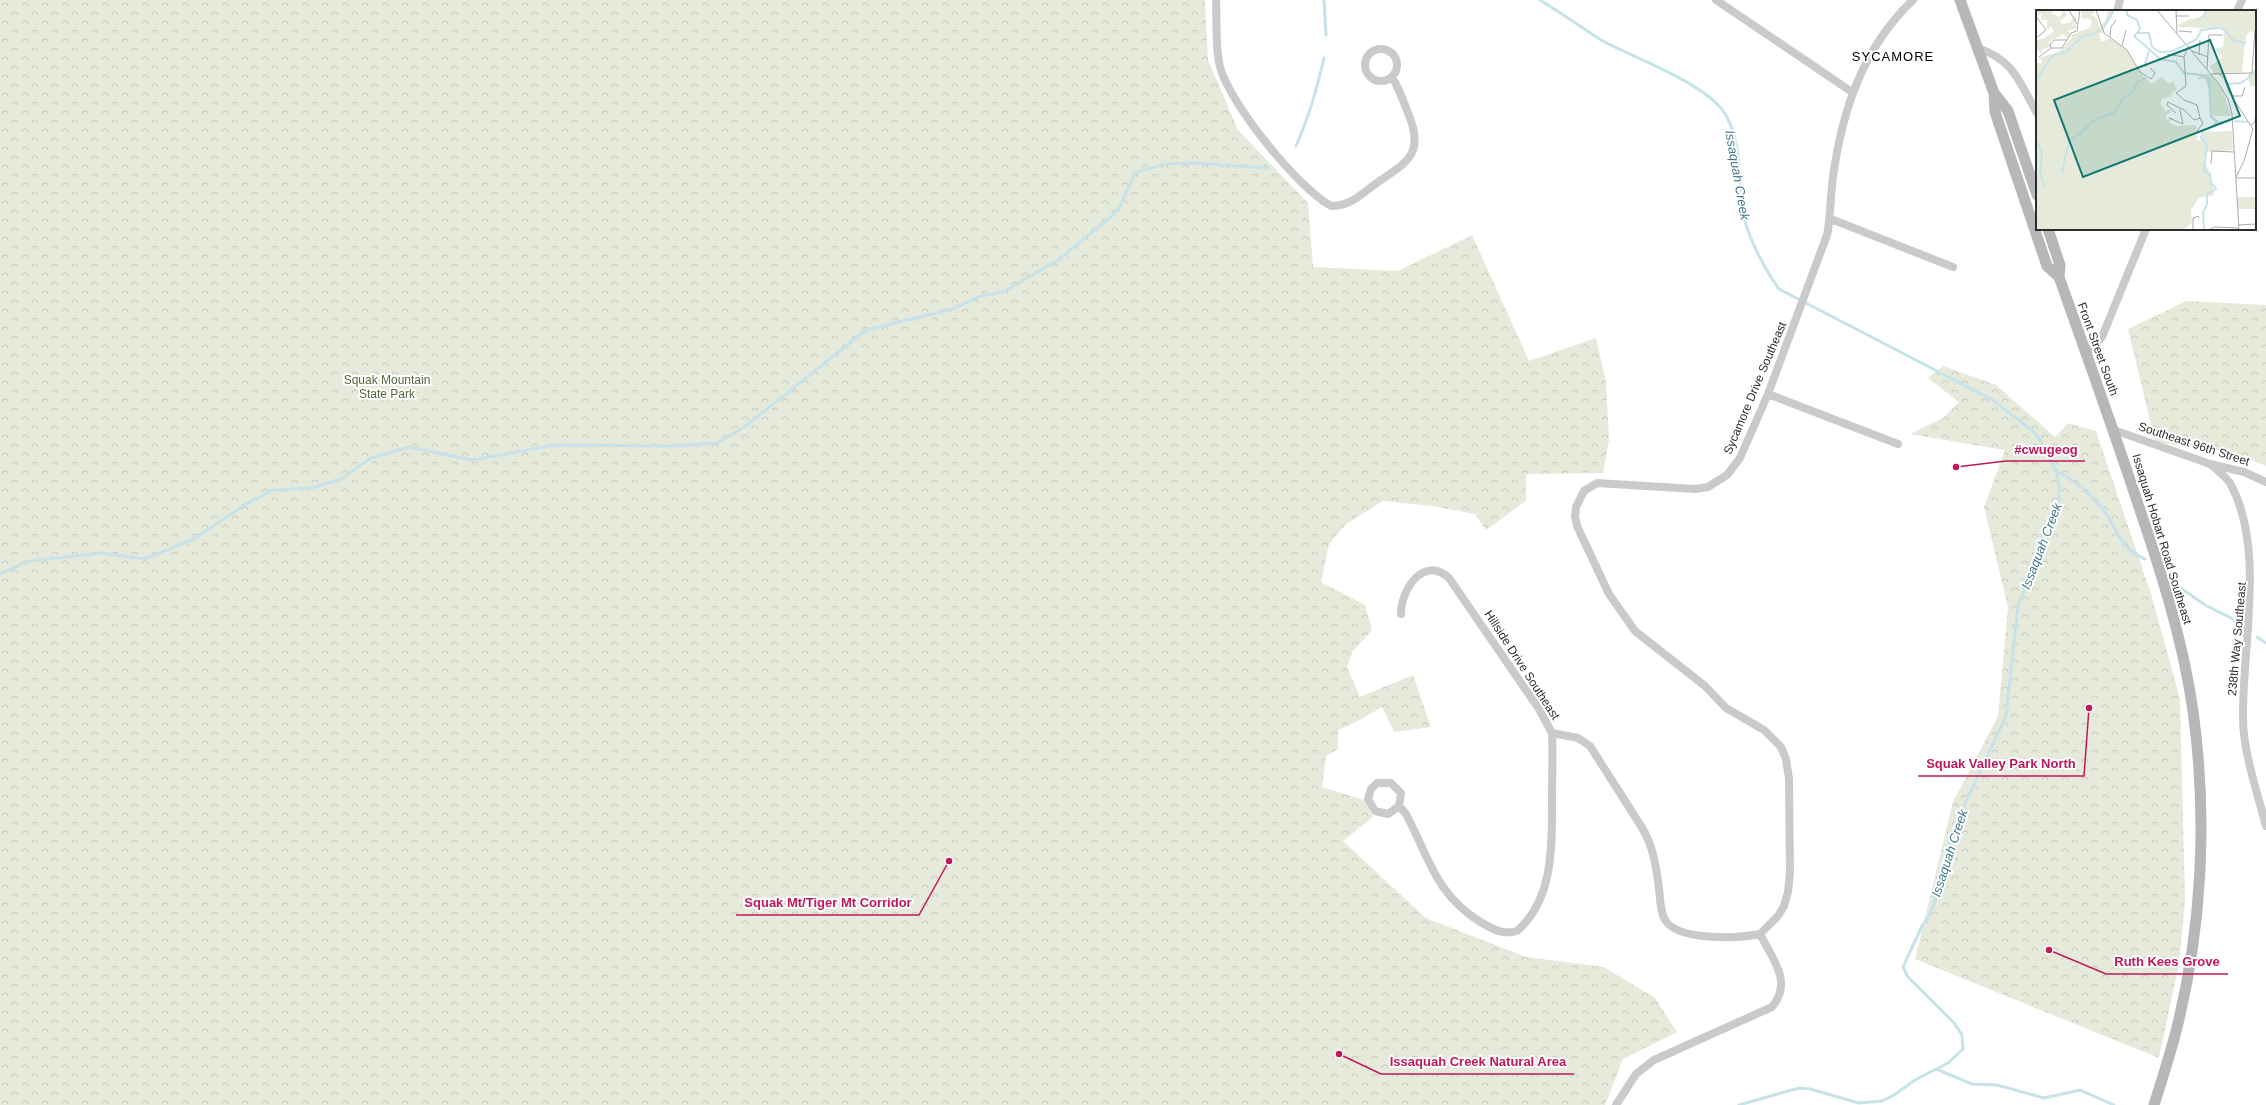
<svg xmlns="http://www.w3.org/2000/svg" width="2266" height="1105" font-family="Helvetica,sans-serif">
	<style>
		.forest { fill: url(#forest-crowns) }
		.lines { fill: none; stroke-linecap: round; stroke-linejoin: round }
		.stream { stroke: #c8e2e9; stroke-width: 3 }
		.minor { stroke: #cacaca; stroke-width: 8 }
		.secondary { stroke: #b7b7b7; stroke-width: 11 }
		.labels { text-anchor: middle; stroke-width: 4; stroke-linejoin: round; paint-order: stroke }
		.street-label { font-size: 12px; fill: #2d2d2d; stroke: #fff }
		.park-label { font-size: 12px; fill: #57673d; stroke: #fff }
		.neighbourhood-label { font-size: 13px; letter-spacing: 1px; fill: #000; stroke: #fff }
		.water-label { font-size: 13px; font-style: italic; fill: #3f7a8b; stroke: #fff }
		.inset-river { fill: none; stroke: #c8e2e9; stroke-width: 2 }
		.inset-road { fill: none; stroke: #ababab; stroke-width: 1 }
		.view { fill: #0f766e; fill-opacity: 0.15; stroke: #0f766e; stroke-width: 2 }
		.inset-edge { fill: none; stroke: #2d2d2d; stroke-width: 2 }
		.leader { fill: none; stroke: #c2185b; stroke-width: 1.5 }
		.callout-dot { fill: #c2185b; stroke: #fff; stroke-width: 1.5 }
		.callout-label { font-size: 13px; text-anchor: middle; font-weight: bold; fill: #c2185b; stroke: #fff; stroke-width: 4; stroke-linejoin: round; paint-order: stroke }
	</style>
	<defs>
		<pattern id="forest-crowns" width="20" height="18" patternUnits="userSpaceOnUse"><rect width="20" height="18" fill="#e6eadb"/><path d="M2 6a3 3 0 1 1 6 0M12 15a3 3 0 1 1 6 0" fill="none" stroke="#c6c9bc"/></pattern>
	</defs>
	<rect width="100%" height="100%" fill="#fff"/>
	<path class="forest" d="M0,0H1205L1208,60L1238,130L1308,203L1313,267L1398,271L1472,235L1529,361L1596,338L1606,382L1609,440L1603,473L1526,474V501L1486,530L1475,514L1432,506L1383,501L1346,524L1329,544L1321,582L1365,605L1372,630L1353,651L1347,667L1360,697L1413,675L1431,727L1394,732L1382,707L1358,721L1338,730V749L1326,756L1322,787L1364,800L1373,817L1343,841L1426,918L1526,957L1604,967L1655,998L1677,1032L1623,1059L1605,1105H0Z
		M2186,301L2266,305V466L2232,452L2155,442L2128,329Z
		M1943,366L1996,385L2055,437L2068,423L2096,431L2152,597L2180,699L2185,901L2179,964L2159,1058L1915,959L1953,802L1998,716L2008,607L1984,507L2005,450L1910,434L1943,418L1959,402L1928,378Z"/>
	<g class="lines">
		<path class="stream" d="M1324,0L1326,35
			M1540,0C1561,13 1581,27 1601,40C1633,58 1710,84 1727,117C1742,147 1739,184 1744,216C1748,238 1766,271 1779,289L1991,399L2033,431L2041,441L2057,473L2059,485V499L2042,536L2035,563L2018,606L2006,716L1957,821L1935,888V902L1930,914L1922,926L1903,967L1908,977L1954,1023L1962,1035L1963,1049L1948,1063L1915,1080L1894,1095L1882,1101L1859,1103L1810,1089L1799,1088L1739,1105
			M1296,146C1309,117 1317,89 1324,58
			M2055,470C2073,479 2089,493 2102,508C2118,528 2117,547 2145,559
			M0,574L28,561L102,553L145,559L194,539L246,504L273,490L312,488L341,479L371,458L409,447L472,460L555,445L674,446L717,443L743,428L866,330L953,309L978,297L1005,291L1058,260L1118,211L1135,173L1165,164L1195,163L1268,168
			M2172,582L2205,605L2231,618L2244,628
			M2257,637L2266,643
			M1936,1069L1972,1084L1997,1085L2044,1098L2080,1090L2114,1105"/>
		<path class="minor" d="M1216,0C1217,21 1215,46 1220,67C1230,104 1298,188 1331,206C1350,206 1360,195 1374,185C1406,162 1426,156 1408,113C1403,100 1399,88 1392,77
			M1716,0L1852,92
			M2117,11L2120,0
			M2237,11L2242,0
			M1978,48C2015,61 2019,82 2037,113
			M1365 65a16 16 0 1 1 32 0a16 16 0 1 1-32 0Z
			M1831,219L1953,267
			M2086,354L2102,337L2146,229
			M1768,394L1898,444
			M2114,430L2210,464L2244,472L2266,482
			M2210,464C2217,470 2225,476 2230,483C2266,548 2242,645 2243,719C2243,751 2258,795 2266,826
			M1401,614C1401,589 1424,555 1449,578L1539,709L1552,733L1578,738L1590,746L1641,826C1653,845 1656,866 1659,888C1660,898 1660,909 1664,918C1675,942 1739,938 1760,934
			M1399,806L1401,793L1391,783H1377L1371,789L1368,799L1375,811L1388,814L1399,806L1406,814C1430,860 1436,895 1482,923C1494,930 1504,935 1517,931C1554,899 1552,845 1552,800C1552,778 1553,755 1552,733
			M1760,934L1778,916L1784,906L1788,892L1790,873L1789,779L1786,759L1781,747L1764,730L1726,708L1705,686L1635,631L1609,594L1577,526L1575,516L1576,507L1584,491L1597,483L1695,489L1708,487L1727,475L1740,458L1768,394L1827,235C1831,216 1830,197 1833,177C1842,111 1863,47 1913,0
			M1616,1105L1636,1074L1654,1060L1772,1007C1793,982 1773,960 1760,934"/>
		<path class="secondary" d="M1960,0L1994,93L1995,112L2047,266L2059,277
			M1994,93L2008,111L2037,195
			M2048,229L2060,265L2059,277C2086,353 2113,428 2138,504C2161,572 2183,640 2193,711C2208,819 2202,934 2174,1039C2168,1061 2161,1083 2154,1105"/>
	</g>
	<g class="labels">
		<g class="street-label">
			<text transform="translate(2098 349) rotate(70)" y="4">Front Street South</text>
			<text transform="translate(1755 388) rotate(-67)" y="4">Sycamore Drive Southeast</text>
			<text transform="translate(2194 444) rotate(18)" y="4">Southeast 96th Street</text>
			<text transform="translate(2162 539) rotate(73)" y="4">Issaquah Hobart Road Southeast</text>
			<text transform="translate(2237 639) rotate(-85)" y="4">238th Way Southeast</text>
			<text transform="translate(1522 665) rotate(57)" y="4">Hillside Drive Southeast</text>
		</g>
		<g class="park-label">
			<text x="387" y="384">Squak Mountain<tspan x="387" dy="14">State Park</tspan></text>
		</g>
		<g class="neighbourhood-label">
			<text x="1893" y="61">SYCAMORE</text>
		</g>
		<g class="water-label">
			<text transform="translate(1738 175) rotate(80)" y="5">Issaquah Creek</text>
			<text transform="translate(2041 546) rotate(-69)" y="5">Issaquah Creek</text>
			<text transform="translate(1949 853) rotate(-72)" y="5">Issaquah Creek</text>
		</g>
	</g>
	<g transform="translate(2036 10)">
		<rect width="220" height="220" fill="#fff"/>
		<path d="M201,187H220V199H202Z" fill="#e6eadb"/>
		<path d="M1,0H20L15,3L23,7L27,3L23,0H28L31,5L24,11L26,14L34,13L39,5L41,10L35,15L39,14L41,18L31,21L34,23L32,27L25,24L24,27L17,29L13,32L14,37L7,39L5,44L4,41L0,42V30L7,29L18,21L15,16L12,20L11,18V10H5L6,4L2,5ZM46,0H59L56,5L61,8L63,17L70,10L71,2L79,0L66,23H63L65,31H69L73,28L79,31L92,42L103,62L116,74L126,67L133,74L137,71L141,80L136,82L135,87L127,88L124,93L130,102L133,99L136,102L130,105V109L134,110L133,113L141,116L159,115L161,117L158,124L163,127L158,129L165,131L166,122L196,121L197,140L170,142L168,151L173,161L169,162L175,166L178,185L163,188L155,200L156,213L147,220H0V52L5,54L6,51L3,48L24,41L36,28L35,25L53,18L56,13L54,9L45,8ZM170,0H220V24L216,21L210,25L206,62L178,64L174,56L187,47L177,39L187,37L189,19L143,17L142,15L154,9L165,7ZM220,58V76H214L212,65ZM166,64H174L187,81L195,106H176L173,79L168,68L161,70L164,66L162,64Z" fill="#e6eadb"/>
		<path class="inset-river" d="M91,0V5L101,10L104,19L101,23M161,10L168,6L170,0M68,17L76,4V0M151,34L161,29L165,20L182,18L187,19L197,30L210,33M149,35L137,41L124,42L116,37L113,23H101L98,26L124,49L140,52L148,63L166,65L173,69L175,107L181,111L177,116L167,121L165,128L171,135L168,161L174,164L175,173L180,179L171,184V194L167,203L168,220M110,57L109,54L113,41M0,71L16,46L30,42L47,26L58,24L64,20M191,74L205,73L220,62M198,111L212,112M180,113L195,111M0,129L6,144L4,163L9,178M26,163L33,130L43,125L58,110L79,102L86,90L98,80L101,72L110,68"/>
		<path class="inset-road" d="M33,0L41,14M60,0L68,23L91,40L104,62L115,69L119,63L114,58M121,0L183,74L192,89L196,104L203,220M140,0L141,23M0,6L10,20L0,28M140,6H153M143,21L156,22M74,27L75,17L80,10M86,36L90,20M152,37L148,47L150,76L140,83L148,90L161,95L164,108M15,38L14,34L18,30H31L35,23L41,21L44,0M15,38H26L31,30M156,41L172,47M131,44L148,47M163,45L164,30M3,47L15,38M171,59L173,25H187M175,64L216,63L219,20M183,64L188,68L193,82L217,119L208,151L200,167M196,86H206L209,77M140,103L131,95L132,92L148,100L158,110L164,108M136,109L133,108L147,114L144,100M215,115L219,112L220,99M159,124L167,113L164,108M175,154L176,141L198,142M200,168H220M202,215L220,214M157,220V208L162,206L163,208M173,220L179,217L203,218"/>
		<path class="view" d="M174,30L204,106L47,167L18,90Z"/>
		<rect width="220" height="220" class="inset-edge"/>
	</g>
	<path class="leader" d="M1956 467L2006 461H2085M2089 708L2084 776H1918M949 861L919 915H736M2049 950L2106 974H2228M1339 1054L1381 1074H1574"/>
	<g class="callout-dot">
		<circle cx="1956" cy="467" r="4"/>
		<circle cx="2089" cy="708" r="4"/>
		<circle cx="949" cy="861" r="4"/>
		<circle cx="2049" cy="950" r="4"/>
		<circle cx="1339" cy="1054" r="4"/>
	</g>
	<g class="callout-label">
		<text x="2046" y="454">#cwugeog</text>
		<text x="2001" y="768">Squak Valley Park North</text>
		<text x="828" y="907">Squak Mt/Tiger Mt Corridor</text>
		<text x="2167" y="966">Ruth Kees Grove</text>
		<text x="1478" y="1066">Issaquah Creek Natural Area</text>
	</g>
</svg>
